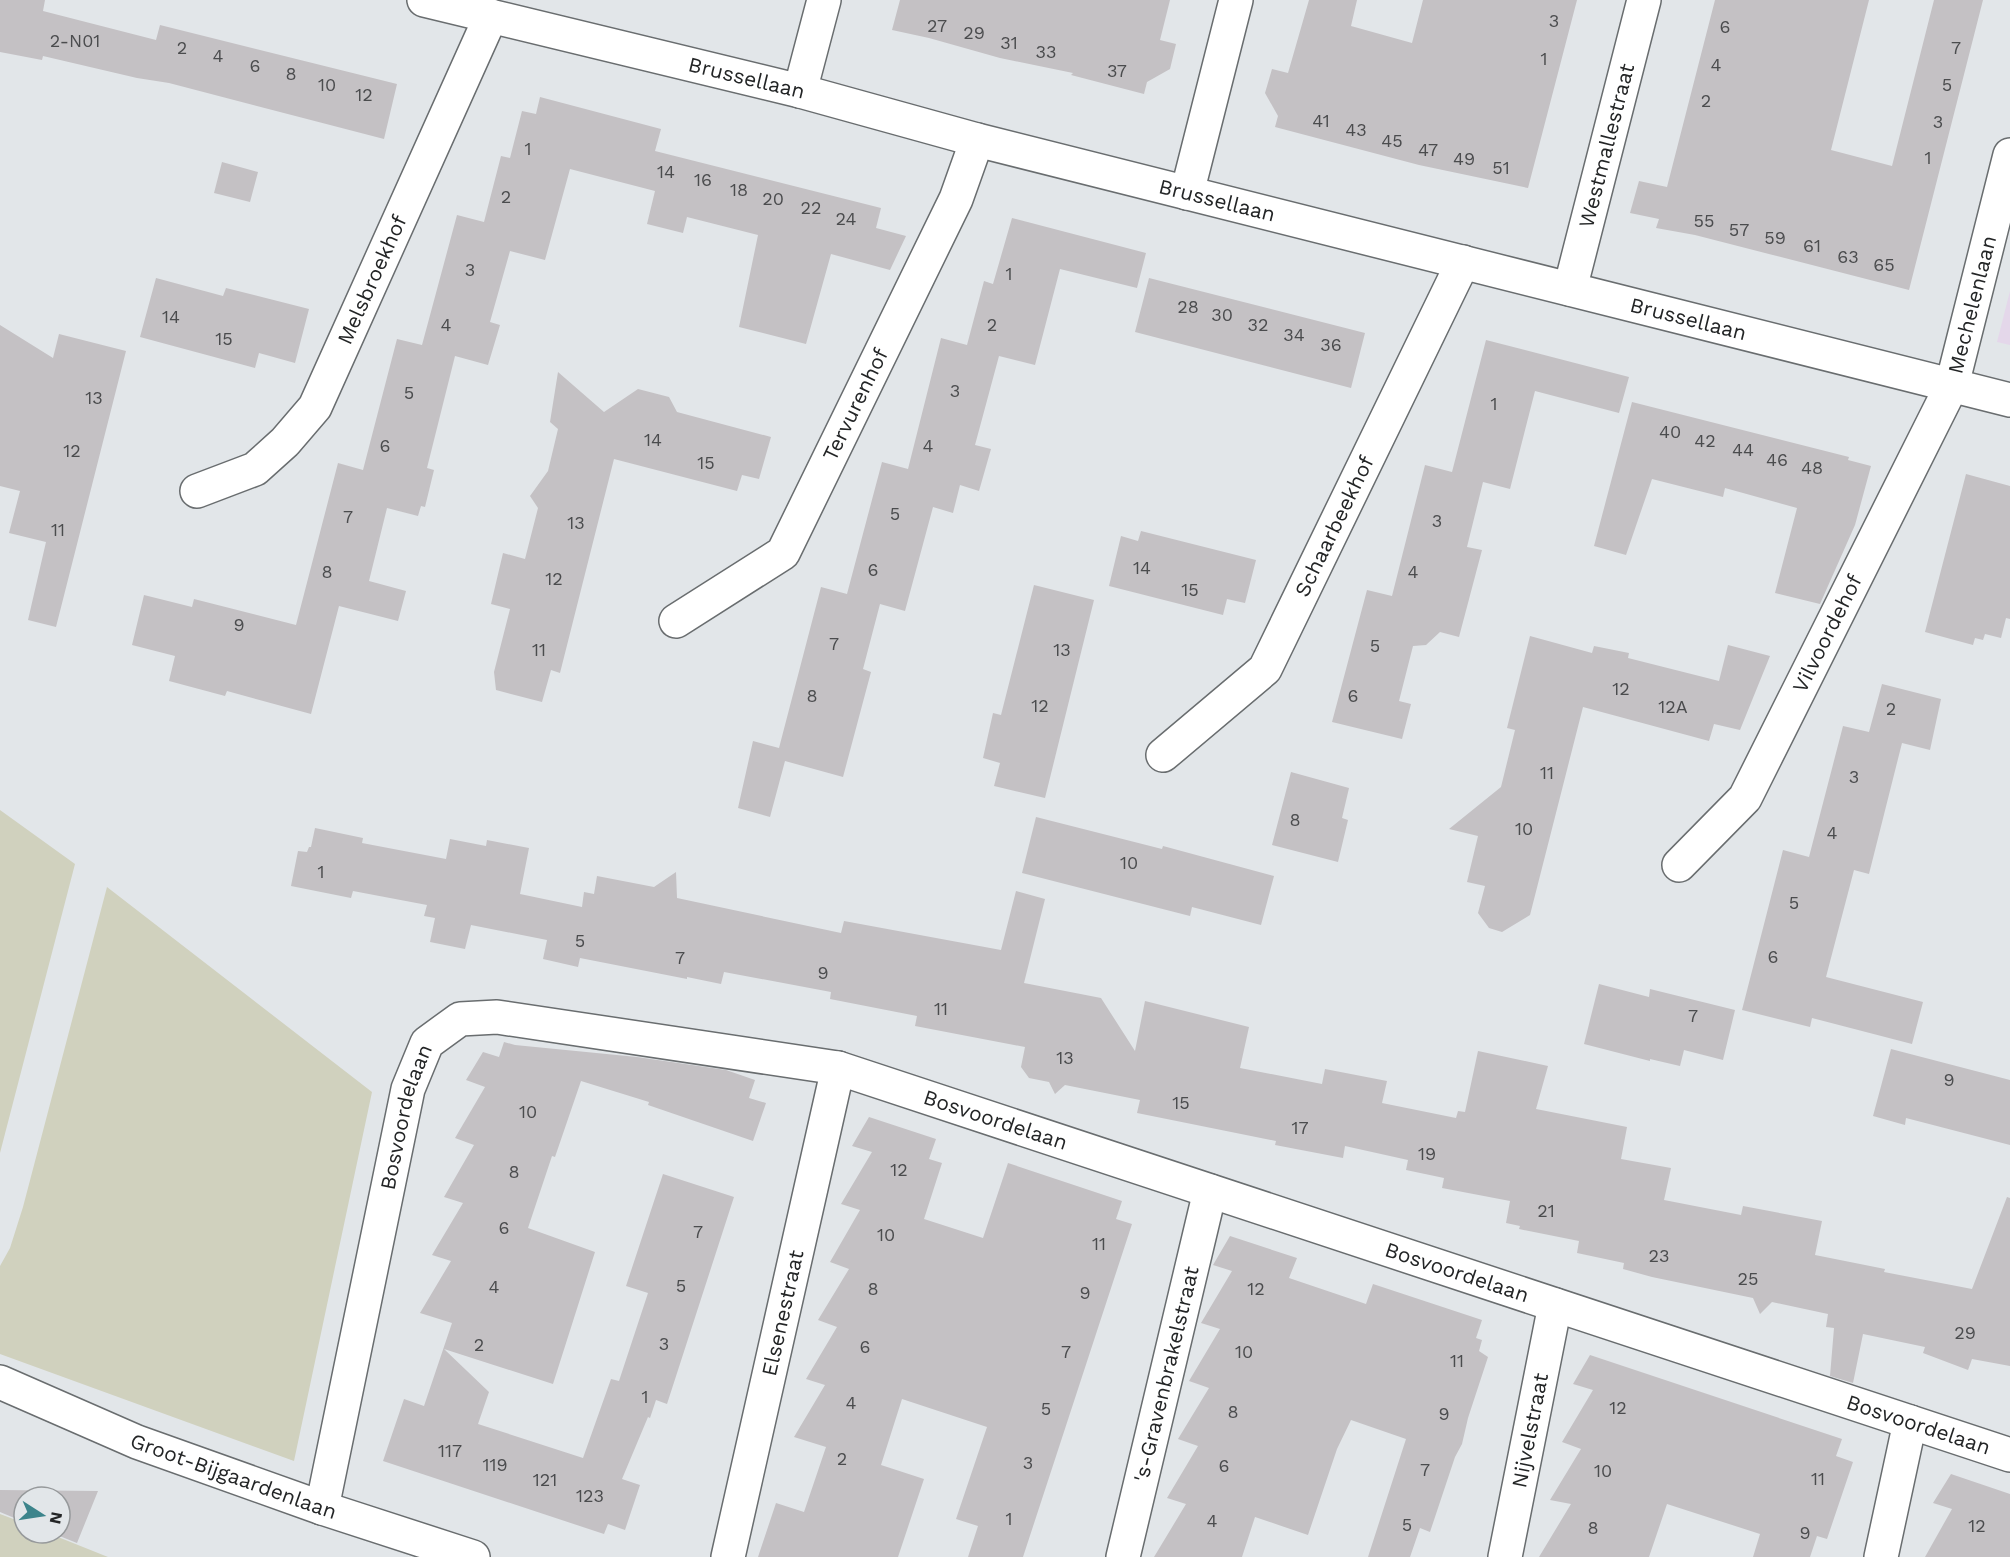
<svg xmlns="http://www.w3.org/2000/svg" width="2010" height="1557" font-family="'Work Sans',sans-serif">
	<style>
		.education { fill: #e4d7ea }
		.green { fill: #d0d1be }
		.building { fill: #c4c1c4 }
		.lines { fill: none; stroke-linecap: round; stroke-linejoin: round }
		.street-casing { stroke: #696d6f; stroke-width: 36 }
		.secondary-casing { stroke: #696d6f; stroke-width: 36 }
		.street { stroke: #fff; stroke-width: 33 }
		.secondary { stroke: #fff; stroke-width: 33 }
		.labels { text-anchor: middle; stroke-width: 5; stroke-linejoin: round; paint-order: stroke }
		.number-label { font-size: 18px; fill: #4b4c4e }
		.street-label { font-size: 21px; fill: #232526; stroke: #e2e6e9 }
	</style>
	<rect width="100%" height="100%" fill="#e2e6e9"/>
	<path class="education" d="M2010,291V345L1997,342Z"/>
	<path class="green" d="M0,810L75,864L0,1153Z
		M107,887L372,1092L294,1461L0,1354V1266L10,1248L23,1207Z
		M0,1514L24,1523V1533H48L108,1557H0Z"/>
	<path class="building" d="M0,0H45L43,11L156,40L160,25L397,84L384,139L169,83L137,78L43,56L42,60L0,52Z
		M900,0H1170L1160,40L1176,44L1170,69L1147,82L1144,94L1071,75L1073,73L1000,58L929,38L892,30Z
		M1309,0H1357L1351,26L1412,43L1423,0H1577L1528,188L1419,165L1275,127L1278,116L1265,93L1272,69L1288,73Z
		M1715,0H1869L1831,150L1892,166L1934,0H1983L1909,290L1695,235L1656,228L1659,219L1630,213L1639,181L1667,187Z
		M540,97L661,129L655,151L881,208L876,228L906,236L890,270L831,254L806,344L739,327L758,235L687,217L683,233L647,224L655,191L570,169L545,260L510,251L490,322L500,325L488,365L455,356L427,468L434,470L425,507L421,506L418,516L387,508L369,581L406,591L398,621L339,606L311,714L227,691L225,696L169,681L175,656L132,645L144,595L192,607L194,599L296,625L338,463L363,470L397,339L422,345L457,215L484,222L501,156L510,158L522,111L536,114Z
		M222,162L258,172L250,202L214,193Z
		M1012,218L1146,253L1137,288L1060,269L1035,365L999,356L975,445L991,449L979,491L960,485L953,513L933,507L905,611L880,604L863,669L871,672L843,777L785,761L770,817L738,808L753,741L779,748L821,587L847,594L882,462L908,469L941,338L967,345L984,281L993,284Z
		M156,278L223,296L226,288L309,309L295,363L259,353L255,368L140,337Z
		M1149,278L1365,333L1351,388L1135,332Z
		M0,325L53,358L59,334L126,351L56,627L28,620L46,542L9,533L20,491L0,486Z
		M1486,340L1629,377L1619,413L1535,391L1510,489L1483,482L1467,547L1482,550L1459,637L1440,632L1426,645L1413,646L1399,701L1411,704L1402,739L1332,722L1367,590L1392,596L1425,465L1452,472Z
		M558,372L604,412L638,389L669,397L677,412L771,437L759,479L742,475L737,491L614,459L560,673L551,670L542,702L496,690L494,672L510,609L491,604L503,553L525,559L538,508L530,496L548,471L558,429L550,422Z
		M1632,402L1849,457L1848,460L1871,466L1855,525L1820,604L1775,593L1797,508L1725,488L1723,497L1652,479L1626,555L1594,546Z
		M1966,474L2010,486V619L2006,618L2001,638L1985,634L1983,640L1975,638L1973,645L1925,632Z
		M1141,531L1256,560L1245,603L1227,599L1223,615L1109,586L1121,536L1138,541Z
		M1034,585L1094,600L1045,798L994,786L1000,763L983,758L993,713L1001,715Z
		M1530,636L1592,653L1594,646L1629,653L1628,658L1719,681L1728,645L1770,656L1740,730L1714,724L1709,741L1583,707L1530,915L1502,932L1489,928L1478,913L1485,886L1467,882L1478,836L1449,829L1501,787L1515,730L1507,728Z
		M1882,684L1941,699L1930,750L1902,743L1869,874L1854,870L1826,977L1923,1002L1912,1044L1812,1018L1810,1027L1742,1010L1783,850L1809,857L1843,726L1869,732Z
		M1291,772L1349,788L1342,818L1348,820L1338,862L1272,845Z
		M1036,817L1162,849L1163,846L1274,876L1261,925L1192,907L1190,916L1022,873Z
		M315,828L363,838L362,843L446,859L450,839L486,846L487,840L529,848L520,894L582,907L584,892L594,894L597,876L654,887L676,872L677,898L841,933L844,921L1001,950L1016,891L1045,899L1024,983L1101,998L1135,1051L1145,1001L1249,1027L1240,1068L1322,1084L1325,1069L1387,1081L1382,1103L1456,1118L1458,1111L1465,1112L1478,1051L1548,1066L1536,1109L1627,1127L1621,1159L1671,1168L1664,1200L1741,1215L1743,1206L1822,1221L1815,1255L1885,1269L1884,1272L1972,1289L2007,1197L2010,1198V1366L1972,1359L1968,1370L1923,1353L1925,1347L1863,1334L1853,1383L1830,1376L1834,1328L1826,1327L1828,1314L1772,1302L1760,1314L1753,1298L1652,1277L1623,1269L1624,1263L1577,1253L1579,1241L1519,1229L1520,1226L1506,1223L1510,1201L1442,1188L1444,1178L1406,1170L1408,1160L1345,1146L1343,1158L1275,1145L1276,1141L1137,1113L1140,1100L1065,1085L1055,1094L1049,1082L1029,1078L1021,1067L1025,1047L915,1026L917,1016L830,999L831,992L724,972L721,984L687,977V979L580,958L578,967L543,959L547,940L471,925L465,949L430,942L435,918L424,916L427,905L353,891L351,898L291,886L298,851L307,852L309,847H311Z
		M1599,984L1649,997L1650,989L1735,1010L1723,1060L1684,1050L1680,1066L1650,1059V1061L1584,1044Z
		M504,1042L515,1045L637,1057L726,1070L755,1080L749,1098L766,1103L753,1141L648,1105L649,1102L581,1081L555,1157L552,1156L528,1228L595,1252L553,1384L444,1349L489,1392L478,1424L583,1458L611,1379L619,1381L648,1293L626,1286L663,1174L734,1197L667,1404L656,1400L650,1418L648,1417L622,1479L640,1485L625,1530L608,1524L604,1534L383,1461L404,1399L424,1406L452,1323L420,1313L451,1261L432,1255L463,1203L444,1197L474,1145L455,1138L485,1087L466,1080L483,1052L499,1057Z
		M1891,1049L2010,1080V1145L1906,1118L1905,1125L1873,1116Z
		M869,1117L936,1139L929,1159L942,1163L924,1219L983,1238L1008,1163L1122,1201L1116,1219L1132,1224L1023,1557H968L978,1526L956,1519L987,1427L902,1399L881,1465L924,1479L898,1557H758L776,1503L804,1512L826,1447L794,1437L825,1385L806,1379L837,1327L818,1320L849,1269L830,1262L860,1210L841,1204L872,1152L852,1146Z
		M1230,1236L1297,1258L1289,1278L1366,1304L1373,1284L1482,1320L1476,1338L1482,1340L1479,1351L1488,1357L1468,1418L1462,1444L1455,1457L1430,1532L1420,1528L1410,1557H1368L1406,1439L1351,1420L1337,1449L1308,1535L1255,1517L1242,1557H1154L1186,1504L1167,1498L1198,1446L1178,1439L1209,1388L1189,1381L1220,1329L1201,1323L1232,1271L1213,1265Z
		M1590,1355L1842,1439L1836,1456L1853,1462L1827,1539L1817,1536L1810,1557H1753L1760,1534L1667,1504L1649,1557H1539L1571,1504L1550,1500L1581,1449L1562,1442L1593,1390L1573,1384Z
		M1951,1474L2010,1494V1557H1925L1952,1509L1933,1503Z
		M0,1490L98,1491L77,1543L52,1533H60V1497H24V1522L0,1512Z"/>
	<g class="lines">
		<defs>
			<g id="street">
				<path d="M800,91L824,0"/>
				<path d="M1187,193L1236,0"/>
				<path id="s1" d="M1570,289L1644,0"/>
				<path id="s2" d="M197,491L255,469L285,442L315,407L491,16"/>
				<path id="s3" d="M676,621L783,553L956,199L977,140"/>
				<path id="s4" d="M1163,755L1265,669L1463,262"/>
				<path id="s5" d="M1679,865L1745,798L1952,385L2010,155"/>
				<path id="s6" d="M0,1382L137,1442L322,1508L473,1557"/>
				<path id="s7" d="M322,1508L408,1089L427,1043L460,1019L497,1017L838,1068L2010,1455"/>
				<path id="s8" d="M728,1557L838,1068"/>
				<path id="s9" d="M1123,1557L1210,1191"/>
				<path id="s10" d="M1505,1557L1555,1305"/>
				<path d="M1881,1557L1910,1422"/>
			</g>
			<g id="secondary">
				<path id="s11" d="M424,0L800,91L977,140L2010,400"/>
			</g>
		</defs>
		<use href="#street" class="street-casing"/>
		<use href="#secondary" class="secondary-casing"/>
		<use href="#street" class="street"/>
		<use href="#secondary" class="secondary"/>
	</g>
	<g class="labels">
		<g class="number-label">
			<text x="1554" y="27">3</text>
			<text x="937" y="32">27</text>
			<text x="1725" y="33">6</text>
			<text x="974" y="39">29</text>
			<text x="75" y="47">2-N01</text>
			<text x="1009" y="49">31</text>
			<text x="182" y="54">2</text>
			<text x="1956" y="54">7</text>
			<text x="1046" y="58">33</text>
			<text x="218" y="62">4</text>
			<text x="1544" y="65">1</text>
			<text x="1716" y="71">4</text>
			<text x="255" y="72">6</text>
			<text x="1117" y="77">37</text>
			<text x="291" y="80">8</text>
			<text x="327" y="91">10</text>
			<text x="1947" y="91">5</text>
			<text x="364" y="101">12</text>
			<text x="1706" y="107">2</text>
			<text x="1321" y="127">41</text>
			<text x="1938" y="128">3</text>
			<text x="1356" y="136">43</text>
			<text x="1392" y="147">45</text>
			<text x="528" y="155">1</text>
			<text x="1428" y="156">47</text>
			<text x="1928" y="164">1</text>
			<text x="1464" y="165">49</text>
			<text x="1501" y="174">51</text>
			<text x="666" y="178">14</text>
			<text x="703" y="186">16</text>
			<text x="739" y="196">18</text>
			<text x="506" y="203">2</text>
			<text x="773" y="205">20</text>
			<text x="811" y="214">22</text>
			<text x="846" y="225">24</text>
			<text x="1704" y="227">55</text>
			<text x="1739" y="236">57</text>
			<text x="1775" y="244">59</text>
			<text x="1812" y="252">61</text>
			<text x="1848" y="263">63</text>
			<text x="1884" y="271">65</text>
			<text x="470" y="276">3</text>
			<text x="1009" y="280">1</text>
			<text x="1188" y="313">28</text>
			<text x="1222" y="321">30</text>
			<text x="171" y="323">14</text>
			<text x="446" y="331">4</text>
			<text x="992" y="331">2</text>
			<text x="1258" y="331">32</text>
			<text x="1294" y="341">34</text>
			<text x="224" y="345">15</text>
			<text x="1331" y="351">36</text>
			<text x="955" y="397">3</text>
			<text x="409" y="399">5</text>
			<text x="94" y="404">13</text>
			<text x="1494" y="410">1</text>
			<text x="1670" y="438">40</text>
			<text x="653" y="446">14</text>
			<text x="1705" y="447">42</text>
			<text x="385" y="452">6</text>
			<text x="928" y="452">4</text>
			<text x="1743" y="456">44</text>
			<text x="72" y="457">12</text>
			<text x="1777" y="466">46</text>
			<text x="706" y="469">15</text>
			<text x="1812" y="474">48</text>
			<text x="895" y="520">5</text>
			<text x="348" y="523">7</text>
			<text x="1437" y="527">3</text>
			<text x="576" y="529">13</text>
			<text x="58" y="536">11</text>
			<text x="1142" y="574">14</text>
			<text x="873" y="576">6</text>
			<text x="327" y="578">8</text>
			<text x="1413" y="578">4</text>
			<text x="554" y="585">12</text>
			<text x="1190" y="596">15</text>
			<text x="239" y="631">9</text>
			<text x="834" y="650">7</text>
			<text x="1375" y="652">5</text>
			<text x="539" y="656">11</text>
			<text x="1062" y="656">13</text>
			<text x="1621" y="695">12</text>
			<text x="812" y="702">8</text>
			<text x="1353" y="702">6</text>
			<text x="1040" y="712">12</text>
			<text x="1673" y="713">12A</text>
			<text x="1891" y="715">2</text>
			<text x="1547" y="779">11</text>
			<text x="1854" y="783">3</text>
			<text x="1295" y="826">8</text>
			<text x="1524" y="835">10</text>
			<text x="1832" y="839">4</text>
			<text x="1129" y="869">10</text>
			<text x="321" y="878">1</text>
			<text x="1794" y="909">5</text>
			<text x="580" y="947">5</text>
			<text x="1773" y="963">6</text>
			<text x="680" y="964">7</text>
			<text x="823" y="979">9</text>
			<text x="941" y="1015">11</text>
			<text x="1693" y="1022">7</text>
			<text x="1065" y="1064">13</text>
			<text x="1949" y="1086">9</text>
			<text x="1181" y="1109">15</text>
			<text x="528" y="1118">10</text>
			<text x="1300" y="1134">17</text>
			<text x="1427" y="1160">19</text>
			<text x="899" y="1176">12</text>
			<text x="514" y="1178">8</text>
			<text x="1546" y="1217">21</text>
			<text x="504" y="1234">6</text>
			<text x="698" y="1238">7</text>
			<text x="886" y="1241">10</text>
			<text x="1099" y="1250">11</text>
			<text x="1659" y="1262">23</text>
			<text x="1748" y="1285">25</text>
			<text x="681" y="1292">5</text>
			<text x="494" y="1293">4</text>
			<text x="873" y="1295">8</text>
			<text x="1256" y="1295">12</text>
			<text x="1085" y="1299">9</text>
			<text x="1965" y="1339">29</text>
			<text x="664" y="1350">3</text>
			<text x="479" y="1351">2</text>
			<text x="865" y="1353">6</text>
			<text x="1066" y="1358">7</text>
			<text x="1244" y="1358">10</text>
			<text x="1457" y="1367">11</text>
			<text x="645" y="1403">1</text>
			<text x="851" y="1409">4</text>
			<text x="1618" y="1414">12</text>
			<text x="1046" y="1415">5</text>
			<text x="1233" y="1418">8</text>
			<text x="1444" y="1420">9</text>
			<text x="450" y="1457">117</text>
			<text x="842" y="1465">2</text>
			<text x="1028" y="1469">3</text>
			<text x="495" y="1471">119</text>
			<text x="1224" y="1472">6</text>
			<text x="1425" y="1476">7</text>
			<text x="1603" y="1477">10</text>
			<text x="1818" y="1485">11</text>
			<text x="545" y="1486">121</text>
			<text x="590" y="1502">123</text>
			<text x="1009" y="1525">1</text>
			<text x="1212" y="1527">4</text>
			<text x="1407" y="1531">5</text>
			<text x="1977" y="1532">12</text>
			<text x="1593" y="1534">8</text>
			<text x="1805" y="1539">9</text>
		</g>
		<g class="street-label">
			<text dy="7" stroke="none"><textPath href="#s11" startOffset="332">Brussellaan</textPath></text>
			<text dy="7" stroke="none"><textPath href="#s1" startOffset="148">Westmallestraat</textPath></text>
			<text dy="7" stroke="none"><textPath href="#s11" startOffset="818">Brussellaan</textPath></text>
			<text dy="7" stroke="none"><textPath href="#s2" startOffset="288">Melsbroekhof</textPath></text>
			<text dy="7" stroke="none"><textPath href="#s5" startOffset="639">Mechelenlaan</textPath></text>
			<text dy="7" stroke="none"><textPath href="#s11" startOffset="1304">Brussellaan</textPath></text>
			<text dy="7" stroke="none"><textPath href="#s3" startOffset="292">Tervurenhof</textPath></text>
			<text dy="7" stroke="none"><textPath href="#s4" startOffset="292">Schaarbeekhof</textPath></text>
			<text dy="7" stroke="none"><textPath href="#s5" startOffset="278">Vilvoordehof</textPath></text>
			<text dy="7" stroke="none"><textPath href="#s7" startOffset="400">Bosvoordelaan</textPath></text>
			<text dy="7" stroke="none"><textPath href="#s7" startOffset="1066">Bosvoordelaan</textPath></text>
			<text dy="7" stroke="none"><textPath href="#s7" startOffset="1552">Bosvoordelaan</textPath></text>
			<text dy="7" stroke="none"><textPath href="#s8" startOffset="250">Elsenestraat</textPath></text>
			<text dy="7" stroke="none"><textPath href="#s9" startOffset="188">'s-Gravenbrakelstraat</textPath></text>
			<text dy="7" stroke="none"><textPath href="#s7" startOffset="2038">Bosvoordelaan</textPath></text>
			<text dy="7" stroke="none"><textPath href="#s10" startOffset="129">Nijvelstraat</textPath></text>
			<text dy="7" stroke="none"><textPath href="#s6" startOffset="252">Groot-Bijgaardenlaan</textPath></text>
		</g>
	</g>
	<g transform="translate(42 1515) rotate(102)"><circle r="28" fill="#e2e6e9" stroke="#96999b" stroke-width="1.5"/>
	<path d="M0-4.5L10 22L0 15L-10 22Z" fill="#3c848b"/>
	<text y="-9" font-size="16" font-weight="bold" text-anchor="middle" fill="#232526">N</text>
	</g>
</svg>
